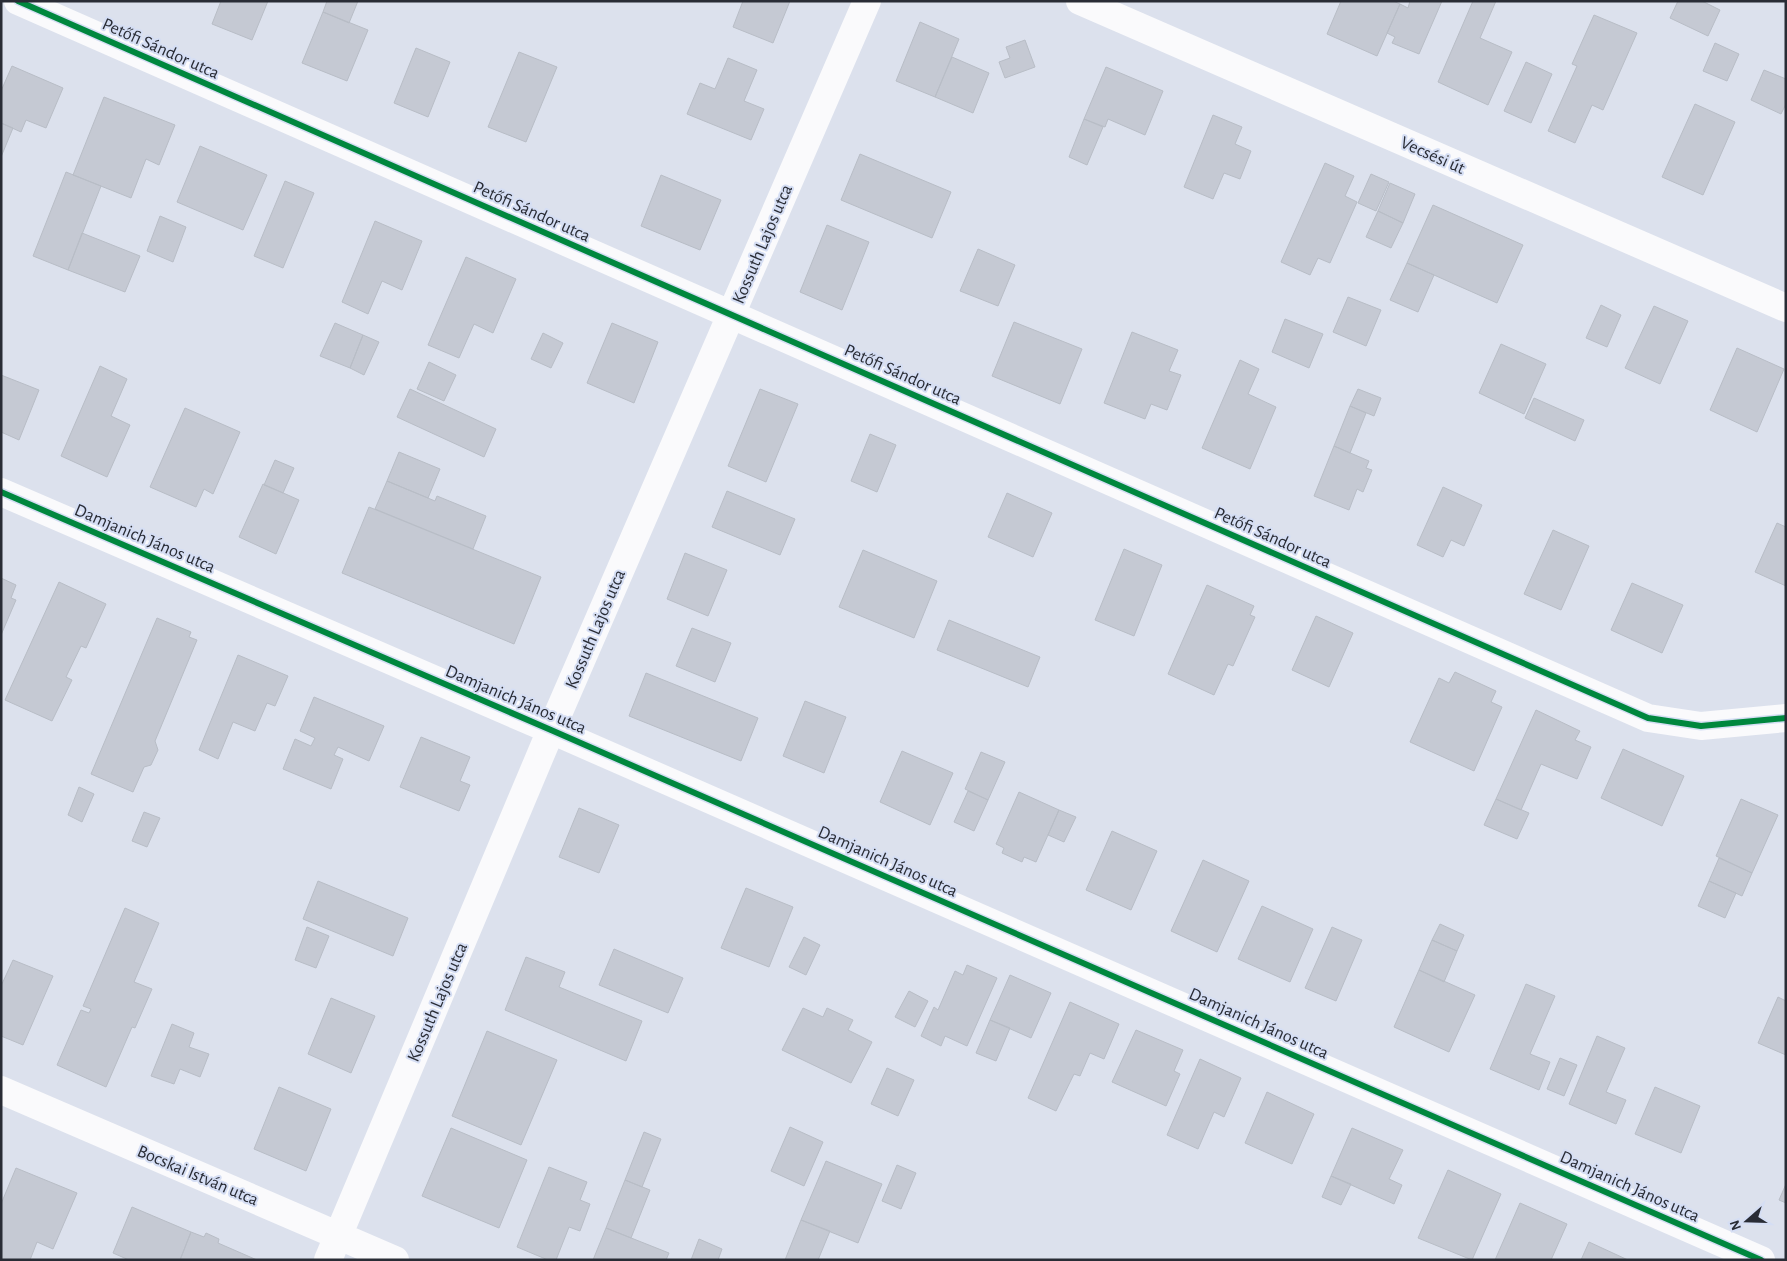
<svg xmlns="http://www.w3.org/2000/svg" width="1787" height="1261" font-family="'Alegreya Sans',sans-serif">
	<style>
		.building { fill: #c5c9d3; stroke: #b8bdc6 }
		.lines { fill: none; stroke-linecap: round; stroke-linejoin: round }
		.street { stroke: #fafafc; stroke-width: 28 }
		.secondary { stroke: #fafafc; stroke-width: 28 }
		.cycleway-casing { stroke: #d5def4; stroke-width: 9 }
		.cycleway { stroke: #00873e; stroke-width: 6 }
		.labels { text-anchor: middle; stroke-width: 4; stroke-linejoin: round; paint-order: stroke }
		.street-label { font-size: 18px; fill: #292c35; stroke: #d5def4 }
	</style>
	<rect width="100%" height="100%" fill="#dce1ed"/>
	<path class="building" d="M221,1H268L252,40L212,24Z
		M327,1H358L349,23L323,12Z
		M743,1H790L773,43L733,27Z
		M1341,1H1393L1400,4L1377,56L1327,34Z
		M1410,1H1442L1419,54L1392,43L1395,37L1387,33L1400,4L1408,8Z
		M1473,1H1496L1480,38L1512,52L1488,105L1438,82Z
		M1678,1H1702L1720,10L1708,36L1670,18Z
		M323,12L368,30L347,81L302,63Z
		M1594,15L1637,33L1603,110L1592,105L1575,143L1548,131L1577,66L1572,64Z
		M920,22L959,39L935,97L896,81Z
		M1025,40L1035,67L1005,78L999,62L1010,58L1006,47Z
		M1715,43L1739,54L1727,81L1703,71Z
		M416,48L450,62L428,117L394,103Z
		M519,52L557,67L526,142L488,127Z
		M952,57L989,73L973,113L935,97Z
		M728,58L757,70L744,101L764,109L751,140L687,114L700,83L715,89Z
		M1526,62L1552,74L1531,123L1504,111Z
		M12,66L63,88L46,128L26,120L21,132L1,123V91Z
		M1106,67L1163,91L1145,135L1108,119L1105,127L1084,119Z
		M1764,70L1786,79V104L1781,114L1751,100Z
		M104,97L175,125L159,165L146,159L131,198L73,175Z
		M1695,104L1735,122L1703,195L1662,177Z
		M1213,115L1242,127L1235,144L1251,151L1240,179L1224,173L1213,199L1184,187Z
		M1084,119L1103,127L1087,165L1069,157Z
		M1,123L13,128L1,157Z
		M200,146L267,175L243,230L177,202Z
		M860,154L951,192L932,238L841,200Z
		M1325,163L1354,176L1345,196L1357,202L1330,263L1318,258L1310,275L1281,262Z
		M66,172L101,186L68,270L33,256Z
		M1371,174L1389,182L1376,211L1358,203Z
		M661,175L721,200L700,250L641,226Z
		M285,181L314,193L283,268L254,256Z
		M1390,183L1415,194L1403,223L1378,211Z
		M1433,205L1523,245L1497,303L1407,263Z
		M1378,211L1403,223L1391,248L1366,237Z
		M160,216L186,227L173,262L147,251Z
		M375,221L422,241L402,290L382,281L368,314L342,302Z
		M827,225L869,242L842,310L800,292Z
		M82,233L140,256L125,292L68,270Z
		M978,249L1015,265L998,306L960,291Z
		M466,257L516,279L493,333L474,324L459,358L428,345Z
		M1407,263L1434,275L1418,312L1390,300Z
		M1348,297L1381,310L1366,346L1333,332Z
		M1601,305L1621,315L1607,347L1586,338Z
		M1654,306L1688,321L1660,384L1625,368Z
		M1285,319L1323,334L1309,368L1272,352Z
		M1014,322L1082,349L1060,404L992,376Z
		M335,323L363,335L350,368L320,356Z
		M612,323L658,342L634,403L587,383Z
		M1132,332L1178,350L1169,371L1181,375L1167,410L1151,404L1145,419L1104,403Z
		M543,333L563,343L551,368L531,359Z
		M363,335L379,342L364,375L350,368Z
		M1501,344L1546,364L1524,414L1479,393Z
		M1737,348L1784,369L1757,432L1710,410Z
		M1240,360L1259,369L1248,394L1276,407L1250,469L1202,448Z
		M429,362L456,375L444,401L417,389Z
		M100,366L127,379L111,416L130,425L107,477L61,456Z
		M1,375L39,390L19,440L1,432Z
		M410,389L496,429L484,457L397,417Z
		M760,389L798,404L766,482L728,466Z
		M1358,389L1381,398L1374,416L1350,406Z
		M1534,398L1584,420L1575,441L1525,418Z
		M1350,406L1366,413L1350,453L1334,446Z
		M185,408L240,432L213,494L204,489L196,507L150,487Z
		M870,434L896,445L877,492L851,481Z
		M1334,446L1369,461L1366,468L1372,470L1363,492L1357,489L1349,510L1314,496Z
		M399,452L440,469L428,498L387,481Z
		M275,460L294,468L283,493L264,485Z
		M387,481L435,501L437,496L486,516L473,549L375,509Z
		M263,484L299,500L276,554L239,537Z
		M1443,487L1482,505L1464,546L1451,540L1443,557L1417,545Z
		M727,491L795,519L780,555L712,527Z
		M1007,493L1052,513L1033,557L988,537Z
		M369,507L541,577L514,644L342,573Z
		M1777,523L1786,527V586L1755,572Z
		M1553,530L1589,546L1561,610L1524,594Z
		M1124,549L1162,565L1134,636L1095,620Z
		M863,550L937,581L914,638L839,607Z
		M685,553L727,570L708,616L667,599Z
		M1,578L16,585L11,598L16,600L1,635Z
		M59,582L106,604L86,648L81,646L66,677L72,680L52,721L5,700Z
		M1632,583L1683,605L1662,653L1611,630Z
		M1207,585L1254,606L1250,615L1255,617L1233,666L1228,664L1214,695L1168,674Z
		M1316,616L1353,633L1329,687L1292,670Z
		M157,618L191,632L189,637L197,640L155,741L158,750L151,765L144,767L133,792L91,774Z
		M949,620L1040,657L1028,687L937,650Z
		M692,628L731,643L715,682L676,666Z
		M238,655L288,676L275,706L267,703L255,731L233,722L218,759L199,750Z
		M1455,672L1496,691L1491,702L1502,707L1474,771L1410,742L1439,678L1449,683Z
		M646,673L758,718L741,761L629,716Z
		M314,697L384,726L369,761L338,747L334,755L343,759L331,789L283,769L295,739L311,746L315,738L300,731Z
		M805,701L846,717L824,773L783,756Z
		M1536,710L1580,731L1575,740L1591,747L1577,779L1541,764L1521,810L1496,799Z
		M421,737L470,757L460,781L470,785L459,811L400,787Z
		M1623,749L1684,776L1662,826L1601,798Z
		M902,751L953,773L930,825L880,802Z
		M981,752L1005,762L988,800L965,789Z
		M79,787L94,794L82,822L68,815Z
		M968,791L988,800L974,831L954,822Z
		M1019,792L1059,810L1036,862L1024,857L1022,862L1002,853L1004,848L996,844Z
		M1496,799L1529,813L1517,839L1484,825Z
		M1741,799L1778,815L1752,873L1716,856Z
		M579,808L619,825L599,873L559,857Z
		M1059,810L1076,817L1064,842L1048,835Z
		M144,812L160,818L147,847L132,841Z
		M1112,831L1157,851L1131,910L1086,890Z
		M1719,858L1752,873L1742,896L1709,881Z
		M1203,860L1249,881L1217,952L1171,931Z
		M318,881L408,918L393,956L303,919Z
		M1709,881L1736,893L1725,918L1698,906Z
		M746,888L793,907L769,967L721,948Z
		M1262,906L1313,929L1290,982L1238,959Z
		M125,908L159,923L134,982L152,989L135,1028L132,1027L106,1087L57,1065L81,1010L89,1013L91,1009L83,1006Z
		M1440,924L1464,935L1457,951L1432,940Z
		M307,927L329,936L316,968L295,960Z
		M1332,927L1362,940L1336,1001L1305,988Z
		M804,937L820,945L806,975L789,967Z
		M1432,940L1457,951L1444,982L1419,970Z
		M614,949L683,978L668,1013L599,985Z
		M526,957L565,972L559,987L642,1021L626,1061L505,1010Z
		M13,960L53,976L23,1045L1,1036V986Z
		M967,965L997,978L967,1046L945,1036L941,1046L921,1036L934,1007L938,1010L955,971L963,975Z
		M1419,970L1475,995L1449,1052L1394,1027Z
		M1010,975L1051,993L1031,1038L990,1020Z
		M1526,984L1555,996L1530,1054L1550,1062L1539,1090L1490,1069Z
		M909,991L928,1001L915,1027L895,1017Z
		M1778,997L1786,1001V1055L1758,1043Z
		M331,998L375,1016L351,1073L308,1054Z
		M1070,1002L1119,1024L1104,1059L1090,1053L1080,1076L1074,1074L1056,1111L1028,1098Z
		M803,1008L823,1017L827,1008L853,1020L848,1030L872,1042L851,1083L782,1050Z
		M990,1020L1010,1028L996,1061L976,1053Z
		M172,1024L194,1033L189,1047L209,1054L200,1077L180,1069L174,1084L151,1076Z
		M1136,1030L1183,1050L1174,1071L1180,1074L1166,1106L1112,1082Z
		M487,1031L557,1060L521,1145L452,1116Z
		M1597,1036L1625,1048L1606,1092L1626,1100L1616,1124L1569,1104Z
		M1560,1058L1577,1065L1564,1096L1547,1089Z
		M1200,1059L1241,1078L1224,1117L1214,1112L1198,1149L1167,1135Z
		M887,1068L914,1080L898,1116L871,1104Z
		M279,1087L331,1109L306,1171L254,1149Z
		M1655,1087L1700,1106L1681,1153L1635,1134Z
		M1267,1092L1314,1114L1292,1164L1245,1143Z
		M790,1127L823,1142L804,1186L771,1171Z
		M451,1128L527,1160L499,1228L422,1196Z
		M1352,1128L1403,1150L1389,1179L1402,1185L1394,1204L1331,1176Z
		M644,1132L661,1139L642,1187L625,1180Z
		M826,1161L882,1184L858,1243L801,1220Z
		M897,1165L916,1173L901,1209L882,1201Z
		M549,1167L587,1182L580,1200L590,1204L580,1231L569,1227L556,1260H548L517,1247Z
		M16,1168L77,1193L53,1249L37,1242L30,1260H1V1204Z
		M1448,1170L1501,1194L1472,1260L1418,1238Z
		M1331,1176L1351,1184L1341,1205L1322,1197Z
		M625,1180L650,1190L631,1238L606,1228Z
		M1786,1184V1203L1779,1200Z
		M1520,1203L1567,1224L1551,1260H1495Z
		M132,1207L191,1232L180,1260H129L113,1253Z
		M801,1220L830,1231L818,1260H785Z
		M606,1228L669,1253L666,1260H593Z
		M191,1232L204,1237L206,1233L219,1239L218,1243L257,1260H180Z
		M699,1239L722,1249L718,1260H691Z
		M1589,1242L1628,1260H1581Z"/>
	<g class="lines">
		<path class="street" d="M18,1L1648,718L1701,726L1786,718
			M1,492L551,730L1761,1260
			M1,1090L395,1260
			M328,1260L551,730L867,1"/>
		<path class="secondary" d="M1080,1L1786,308"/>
		<defs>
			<path id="cycleway" d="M18,1L1648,718L1701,726L1786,718
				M1,492L551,730L1761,1260"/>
		</defs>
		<use href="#cycleway" class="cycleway-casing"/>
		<use href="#cycleway" class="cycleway"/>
	</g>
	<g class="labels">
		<g class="street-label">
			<text transform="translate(161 48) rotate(24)" y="6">Petőfi Sándor utca</text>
			<text transform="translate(1433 155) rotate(24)" y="6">Vecsési út</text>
			<text transform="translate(532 211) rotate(24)" y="6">Petőfi Sándor utca</text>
			<text transform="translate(762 244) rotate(-67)" y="6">Kossuth Lajos utca</text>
			<text transform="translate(903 374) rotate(24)" y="6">Petőfi Sándor utca</text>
			<text transform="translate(1273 537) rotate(24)" y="6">Petőfi Sándor utca</text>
			<text transform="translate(145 538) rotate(23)" y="6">Damjanich János utca</text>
			<text transform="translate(595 629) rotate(-67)" y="6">Kossuth Lajos utca</text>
			<text transform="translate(516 699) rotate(23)" y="6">Damjanich János utca</text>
			<text transform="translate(888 861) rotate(24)" y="6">Damjanich János utca</text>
			<text transform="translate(437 1002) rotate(-67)" y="6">Kossuth Lajos utca</text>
			<text transform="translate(1259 1023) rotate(24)" y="6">Damjanich János utca</text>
			<text transform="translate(198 1175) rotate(23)" y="6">Bocskai István utca</text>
			<text transform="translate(1630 1186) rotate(24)" y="6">Damjanich János utca</text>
		</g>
	</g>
	<rect width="1787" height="1261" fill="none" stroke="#292c35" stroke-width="5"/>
	<g transform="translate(1747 1221) rotate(250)" stroke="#d5def4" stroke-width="4" paint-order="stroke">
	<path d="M0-4L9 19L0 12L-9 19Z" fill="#292c35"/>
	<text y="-8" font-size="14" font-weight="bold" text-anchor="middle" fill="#292c35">N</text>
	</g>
</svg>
